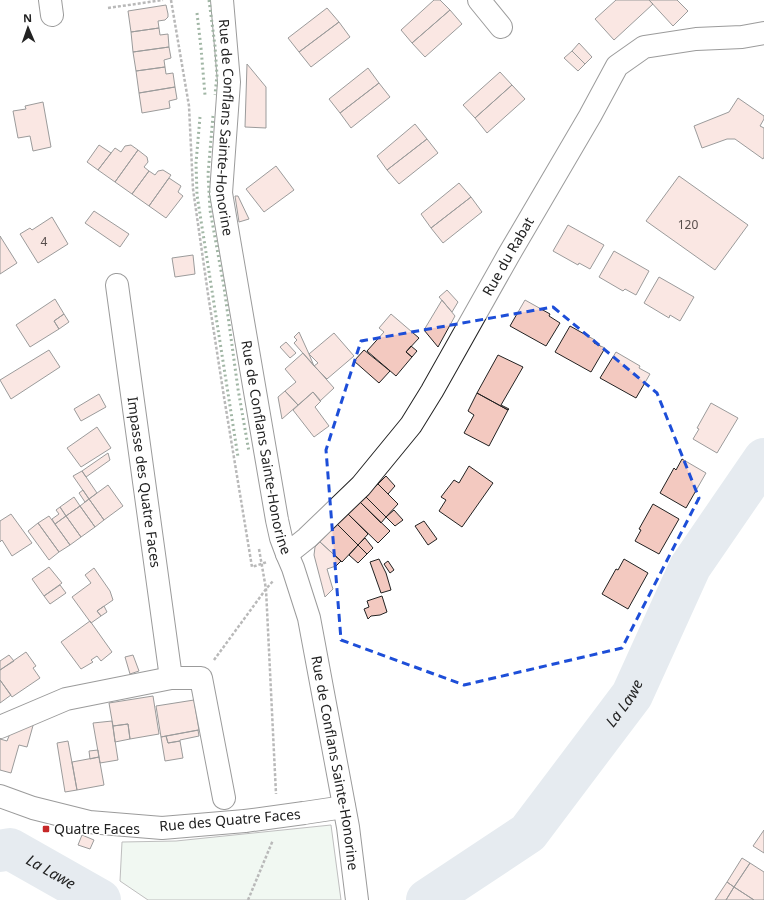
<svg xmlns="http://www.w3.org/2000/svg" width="764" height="900" font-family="'Noto Sans',sans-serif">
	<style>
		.green { fill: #e0efe3; stroke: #6f6f6f }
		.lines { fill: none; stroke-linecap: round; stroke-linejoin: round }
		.river { stroke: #c7d3dd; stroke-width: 42 }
		.building { fill: #f3c9c0; stroke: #222 }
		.minor-casing { stroke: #222; stroke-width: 24 }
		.path { stroke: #646464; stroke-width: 2.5; stroke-dasharray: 3 2; stroke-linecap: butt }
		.minor { stroke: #fff; stroke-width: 22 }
		.minor-bridge-casing { stroke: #222; stroke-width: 24; stroke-linecap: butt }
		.minor-bridge { stroke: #fff; stroke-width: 22 }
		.hedge { stroke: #2f5e38; stroke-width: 3; stroke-dasharray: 2 3; stroke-linecap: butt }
		.marked { fill: none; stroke: #1d4ed8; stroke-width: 3; stroke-dasharray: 8 5; stroke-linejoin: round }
		.poi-dot { fill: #c62828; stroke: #fff; stroke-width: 1.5 }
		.labels { text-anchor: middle; stroke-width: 3; stroke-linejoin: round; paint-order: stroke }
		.number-label { font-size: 12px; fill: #564c4a }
		.street-label { font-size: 14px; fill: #222; stroke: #fff }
		.poi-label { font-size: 14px; fill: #222; stroke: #fff; text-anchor: start }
		.water-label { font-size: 15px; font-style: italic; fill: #222; stroke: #fff }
	</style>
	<rect width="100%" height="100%" fill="#fff"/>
	<path class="green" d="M331,825L341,900H148L120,881L122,842L176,841Z"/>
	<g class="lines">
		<g class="river">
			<path id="s1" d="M0,851L10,849L100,900"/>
			<path id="s2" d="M427,900L528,833L632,695L690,567L764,459"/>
		</g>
	</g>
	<path class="building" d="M434,0H440L450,10L412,43L401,30Z
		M616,0H649L653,4L614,40L595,19Z
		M649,0H677L688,11L673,26Z
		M166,5L168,14V17L165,20L158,21L159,28L131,32L128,11Z
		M327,8L339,22L299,52L288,38Z
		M450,10L462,24L425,57L412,43Z
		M339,22L350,37L311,67L299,52Z
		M159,28L160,35L168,34L169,47L133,52L131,32Z
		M579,43L592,57L585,64L572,51Z
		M169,47L171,58L164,60L165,67L136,71L133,52Z
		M572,51L585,64L578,71L564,58Z
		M247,64L266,87V128L245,127Z
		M165,67L166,74L173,73L175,87L139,93L136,71Z
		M368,68L379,83L340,113L329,99Z
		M500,72L512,85L475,118L463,105Z
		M379,83L390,97L351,128L340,113Z
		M512,85L525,99L487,133L475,118Z
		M175,87L177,99L169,101L170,108L142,113L139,93Z
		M738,98L764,116V119L760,126L764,128V157L763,159L735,139H727L702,148L694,126L729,112Z
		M43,102L51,147L33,151L30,136L18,138L13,111L26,109L25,106Z
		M415,124L427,139L387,170L377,156Z
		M427,139L438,153L399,184L387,170Z
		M99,145L111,153L98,170L87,162Z
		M131,145L138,150L115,182L98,170L115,148L121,152L125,146Z
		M138,150L147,157L148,162L144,167L149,171L132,194L115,182Z
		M276,166L294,190L264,212L246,189Z
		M163,170L171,175L149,206L132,194L149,171L155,175L158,171Z
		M679,176L748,225L715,270L646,221Z
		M169,178L181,186L178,192L183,196L166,218L149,206Z
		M459,183L471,197L431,228L421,214Z
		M235,196H238L249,219L239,222Z
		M471,197L482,212L443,243L431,228Z
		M94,211L129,234L120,247L85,223Z
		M52,217L68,244L38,263L20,234L30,228L32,230Z
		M568,225L604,245L590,269L579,263L578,265L553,251Z
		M0,236L17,263L0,274Z
		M614,251L649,271L636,295L625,289L623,291L599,277Z
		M193,255L195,274L175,277L172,258Z
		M659,277L694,297L680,321L670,315L669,318L644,303Z
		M447,290L458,302L452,312L439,297Z
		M55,299L64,314L54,321L59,329L30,347L16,325Z
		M442,300L455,316L438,347L424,330Z
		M525,300L550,314L549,316L560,323L546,346L510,326Z
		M64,314L69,322L59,329L54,321Z
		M391,314L419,338L406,352L412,357L396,376L367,351L384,332L379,328Z
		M570,326L595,340L594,343L605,348L591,372L555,352Z
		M299,332L309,354L314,366L294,343L297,340L294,337Z
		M334,333L354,356L327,379L314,366L318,363L309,354Z
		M286,342L296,353L290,358L280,347Z
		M411,346L417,351L412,357L406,352Z
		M49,350L60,367L11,399L0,380Z
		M364,350L390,371L379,383L354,361Z
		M616,352L640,366L639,368L650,374L636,398L600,378Z
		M303,353L334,388L320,401L313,392L298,405L285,391L296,382L285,369Z
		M498,355L523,367L501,405L509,409L508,410L477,393Z
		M285,391L298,405L282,419L278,397Z
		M313,392L321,401L315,407L329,426L314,437L293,410Z
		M477,393L508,410L489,446L464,433L474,415L468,411Z
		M99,394L106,407L81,421L74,409Z
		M711,403L738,418L717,453L693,439L699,429L697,428Z
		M97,427L111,448L81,467L67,448Z
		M108,453L110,460L86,477L82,471Z
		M682,459L706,473L686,508L660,493L674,468L676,470Z
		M469,466L493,483L462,527L439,511L446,500L441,497L454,480L459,483Z
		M82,471L97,493L89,499L73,476Z
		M386,476L395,486L388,494L378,484Z
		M378,484L398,504L386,517L365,496Z
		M108,485L123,506L104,520L89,499Z
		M83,490L89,499L85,502L79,493Z
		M365,496L386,517L381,523L360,502Z
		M74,497L80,506L66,516L60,507Z
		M89,499L104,520L95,527L80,506Z
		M360,502L390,531L378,543L348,514Z
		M653,504L679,519L659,554L635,541L641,530L639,529Z
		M80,506L95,527L81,537L66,516Z
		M60,507L66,516L55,524L52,519L59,514L56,510Z
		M394,510L403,520L395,526L386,517Z
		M11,514L32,543L12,556L2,540L0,542V521Z
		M348,514L368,534L358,545L337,524Z
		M49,516L70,545L59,552L38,523Z
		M66,516L81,537L70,545L55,524Z
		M424,521L437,539L428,545L415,526Z
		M38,523L59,552L49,560L28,531Z
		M337,524L358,545L342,562L320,542Z
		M365,538L373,548L367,554L358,545Z
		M320,542L341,561L336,566L327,569L332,586L333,589L325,597L314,555L315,547Z
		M358,545L367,554L358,563L349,555Z
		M379,559L386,573L391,590L381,593L370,562Z
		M624,559L648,573L628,609L602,594L616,569L618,570Z
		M388,561L394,570L390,573L384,564Z
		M49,567L62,583L44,596L32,579Z
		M94,568L110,591L113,600L97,611L101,616L91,623L72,597L91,583L85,575Z
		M60,585L66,593L50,604L44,596Z
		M382,596L387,612L380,615L371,616L368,619L364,609L369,607L367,601Z
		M104,606L107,612L101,616L97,611Z
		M90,621L112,652L101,661L97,656L91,660L93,662L81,669L61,642Z
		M26,652L36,666L33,668L40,678L12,697L0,680V670Z
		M9,655L14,661L0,670V661Z
		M133,655L139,671L130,674L125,657Z
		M0,680L11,695L0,703Z
		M153,696L159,734L130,739L128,724L113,726L109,703Z
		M194,700L199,730L161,737L156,706Z
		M112,721L118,760L100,763L93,723Z
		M34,722L27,747L19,745L11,773L0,770V739L7,741L11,731Z
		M128,724L130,739L115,742L113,726Z
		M198,730L199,736L180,740V741L168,743L166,736Z
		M166,736L168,743L180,741L183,758L165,761L161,737Z
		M68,741L77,790L65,792L57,743Z
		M98,750L99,757L90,759L89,751Z
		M99,757L104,785L77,790L72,762Z
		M764,830V853L753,846Z
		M82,835L94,840L90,849L78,845Z
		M742,858L750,863L734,887L727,882Z
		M750,863L764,872V900H754L734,887Z
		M727,882L734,887L726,900H715Z
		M734,887L754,900H726Z"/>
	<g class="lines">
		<defs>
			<g id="minor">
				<path d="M50,0L52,15"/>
				<path id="s3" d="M222,0L229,82L221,193L277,520L281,538L287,554L293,568L309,618L348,827L357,900"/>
				<path d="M479,0L501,27"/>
				<path id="s4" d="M117,285L171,678H201L224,798"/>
				<path id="s5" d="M287,554L307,538L361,486L411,425L432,391L508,256L590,116L617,66L644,47L696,39L742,37L764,33"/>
				<path d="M0,727L66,699L171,678"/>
				<path d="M0,796L33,808L89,822L162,828L245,821"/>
				<path d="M304,813L344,807"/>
			</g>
		</defs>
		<use href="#minor" class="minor-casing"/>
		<path class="path" d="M171,0L189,106L193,189L208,294L224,397L252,567L267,562
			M108,8L163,0
			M259,549L266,589L276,794
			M214,660L266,589L273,581
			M248,900L273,840"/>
		<use href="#minor" class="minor"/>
		<defs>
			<path id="minor-bridge" d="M245,821L304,813"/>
		</defs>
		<use href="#minor-bridge" class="minor-bridge-casing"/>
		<use href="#minor-bridge" class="minor-bridge"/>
		<path class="hedge" d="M209,0L215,46L217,75L215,95
			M197,13L201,48L205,95
			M213,116L208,174L210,210L224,287L238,389L249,452
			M200,117L196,163L197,195L238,457"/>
	</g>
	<path d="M0 0H764V900H0ZM553,307L657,393L699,498L622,648L464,685L341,640L326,450L361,341Z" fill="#fff" fill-opacity=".55" fill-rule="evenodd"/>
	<path class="marked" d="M553,307L657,393L699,498L622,648L464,685L341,640L326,450L361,341Z"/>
	<rect class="poi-dot" x="42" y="825" width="8" height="8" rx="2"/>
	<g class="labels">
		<g class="number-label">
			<text x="688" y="229">120</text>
			<text x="44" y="246">4</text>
		</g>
		<g class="street-label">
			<text dy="5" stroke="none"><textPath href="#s3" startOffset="128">Rue de Conflans Sainte-Honorine</textPath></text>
			<text dy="5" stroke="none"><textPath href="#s5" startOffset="374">Rue du Rabat</textPath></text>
			<text dy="5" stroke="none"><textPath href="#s3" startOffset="452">Rue de Conflans Sainte-Honorine</textPath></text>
			<text dy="5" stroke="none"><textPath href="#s4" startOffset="199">Impasse des Quatre Faces</textPath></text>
			<text dy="5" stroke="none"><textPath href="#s3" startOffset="776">Rue de Conflans Sainte-Honorine</textPath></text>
			<text transform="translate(230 820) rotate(-5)" y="5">Rue des Quatre Faces</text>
		</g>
		<g class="poi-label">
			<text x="54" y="834">Quatre Faces</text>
		</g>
		<g class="water-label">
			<text dy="5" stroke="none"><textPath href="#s2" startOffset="283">La Lawe</textPath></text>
			<text dy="5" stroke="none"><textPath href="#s1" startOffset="57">La Lawe</textPath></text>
		</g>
	</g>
	<g transform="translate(28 28) rotate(358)" stroke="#ffffff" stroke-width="3" paint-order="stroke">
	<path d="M0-3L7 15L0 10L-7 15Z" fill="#222222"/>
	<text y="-6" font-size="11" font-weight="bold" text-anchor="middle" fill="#222222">N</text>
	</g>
</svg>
